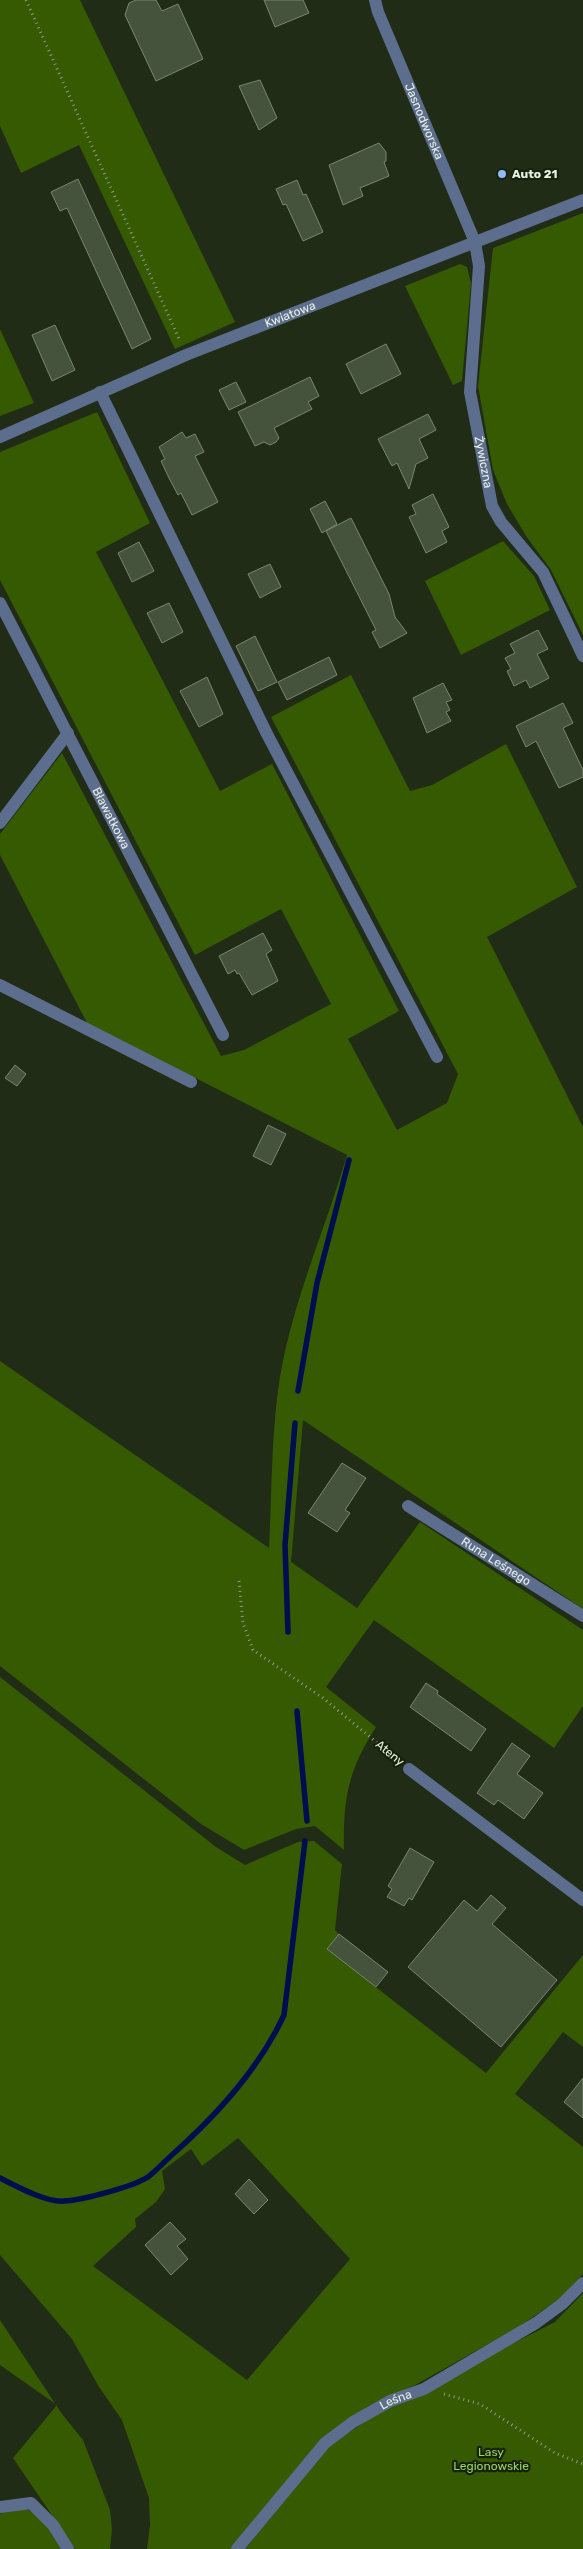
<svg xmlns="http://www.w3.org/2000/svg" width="583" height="2549" font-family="Rubik,sans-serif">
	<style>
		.green { fill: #355a01; fill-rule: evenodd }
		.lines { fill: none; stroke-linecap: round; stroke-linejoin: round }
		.stream { stroke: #000d4f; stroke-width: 5.5 }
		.building { fill: #46533c; stroke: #78876e }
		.path { stroke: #8f9987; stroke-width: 3; stroke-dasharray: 1 4; stroke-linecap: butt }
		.minor { stroke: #5d6d8d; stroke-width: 12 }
		.poi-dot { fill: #94b7fd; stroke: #17220d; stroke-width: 2 }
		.labels { text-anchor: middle; stroke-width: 4.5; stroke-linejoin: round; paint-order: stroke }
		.street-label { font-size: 12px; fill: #eaf2e4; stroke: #17220d }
		.poi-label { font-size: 12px; font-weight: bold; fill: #eaf2e4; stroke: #17220d; text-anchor: start }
		.park-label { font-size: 12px; fill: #9bd368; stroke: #17220d }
	</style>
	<rect width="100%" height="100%" fill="#202c16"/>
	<path class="green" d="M0,0H80L235,322L175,349L79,145L21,173L0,126Z
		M583,213V635L551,570L526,536L507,504L493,470L478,386L493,248Z
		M460,264L467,267L471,283L462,381L453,385L405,286Z
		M0,329L34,403L0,416Z
		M97,412L150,523L96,552L220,791L272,764L399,1011L348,1039L397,1130L447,1103L458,1074L271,717L351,675L410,791L432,785L506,744L577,887L487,937L583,1127V1609L303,1420L291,1562L357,1608L420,1522L583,1630V1706L554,1748L374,1620L326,1687L376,1727C348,1771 343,1798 344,1850L315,1826L296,1829L244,1850L201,1824L0,1666V1361L269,1548C272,1492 271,1433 280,1377C293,1300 325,1230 347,1155L87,1023L0,855V834L62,753L221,1056L244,1050L331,1004L281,909L195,955L0,580V452Z
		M503,541L534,576L550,610L461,655L425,581Z
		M0,1677L216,1847L245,1865L298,1842L314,1841L342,1864L335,1930L339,1934L327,1949L486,2073L583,1955V2047L563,2032L515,2094L583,2147V2274L561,2298L515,2329L417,2384L367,2407L322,2440L231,2549H147L150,2525L149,2498L122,2420L99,2387L72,2339L0,2255ZM238,2138L350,2259L247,2380L93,2266L136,2227L135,2219L156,2202L165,2189L162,2171L191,2149L202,2166Z
		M583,2293V2549H245L329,2445L387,2408L555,2322Z
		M0,2320L62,2414L83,2440L110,2510L112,2529L110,2549H75L13,2458L57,2405L0,2365Z
		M14,2507C41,2508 48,2529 61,2549H0V2514Z"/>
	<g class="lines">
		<path class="stream" d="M298,1391L317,1283L349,1160
			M288,1632L285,1545L295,1423
			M297,1711L307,1821
			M0,2178C16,2186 47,2203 64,2201C83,2200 132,2187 148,2177C157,2170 165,2161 173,2154C217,2115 259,2069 284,2015L305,1841"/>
	</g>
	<path class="building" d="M136,0H156L162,11L178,4L203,59L156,81L125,15L129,3Z
		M264,0H303L309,13L275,27Z
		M260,80L277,118L259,130L239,86Z
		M379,143L386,152V161L384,162L389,176L360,188L363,196L343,205L329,165Z
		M78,179L151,339L132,349L67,208L60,211L51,192Z
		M297,180L303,195L306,194L323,232L303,241L286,204L283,205L276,189Z
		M55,325L75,370L52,381L32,335Z
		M386,344L401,374L361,394L346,364Z
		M310,377L319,396L308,402L312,409L274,428L279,438L276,442L270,445L264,442L255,446L238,412Z
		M236,382L246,402L229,410L219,390Z
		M428,414L436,430L419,439L428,458L416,464L409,489L397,463L392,466L378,439Z
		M182,432L186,438L195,434L204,452L195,456L218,502L192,515L181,493L178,495L169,478L161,461L165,459L159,447Z
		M433,494L449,527L442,531L447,542L426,553L409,517L416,514L412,505Z
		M325,501L337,524L322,533L310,509Z
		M351,518L389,594L395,617L407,633L380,648L372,632L376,630L326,531Z
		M139,542L154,571L132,582L118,553Z
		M270,564L281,587L260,598L248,574Z
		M169,603L183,632L162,643L147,613Z
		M538,630L548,649L537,654L549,678L530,688L526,680L514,686L507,671L511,669L505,658L515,653L510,644Z
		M255,636L277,682L258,691L236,646Z
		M329,657L337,675L287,700L278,682Z
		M207,677L223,714L199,727L180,691Z
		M443,683L452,700L446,702L450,710L446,712L451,721L427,733L413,698Z
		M563,703L573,723L563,728L583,770V777L559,788L536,741L526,747L516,726Z
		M263,933L272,950L266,954L278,981L252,995L239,973L237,974L235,970L228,974L219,956Z
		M15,1065L26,1074L17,1086L5,1078Z
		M268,1125L286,1134L271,1165L253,1156Z
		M342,1463L366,1478L345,1510L350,1513L337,1532L308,1513Z
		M426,1683L438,1691L437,1694L486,1729L471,1751L410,1707Z
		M512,1743L530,1756L517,1774L543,1793L524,1819L498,1800L494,1805L477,1793Z
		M410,1848L434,1862L412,1900L409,1898L404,1906L387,1897L392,1889L388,1886Z
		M491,1895L506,1908L492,1924L557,1980L501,2047L408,1967L464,1900L477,1911Z
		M339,1934L388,1972L376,1987L327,1949Z
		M583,2078V2118L564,2102Z
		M249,2179L268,2200L254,2214L235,2194Z
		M170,2222L186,2239L177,2246L188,2259L171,2275L145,2245Z"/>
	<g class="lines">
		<path class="path" d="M26,0L180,341
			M239,1581L243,1623L253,1650L323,1698L399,1761
			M444,2394L480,2404L555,2453L583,2464"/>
		<g class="minor">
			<path id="s1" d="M375,0L378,12L475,242L479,266L470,392L492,506L501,522L543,572L583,656"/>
			<path d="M100,392L267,734L437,1057"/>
			<path id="s2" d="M0,437L186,355L583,200"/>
			<path id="s3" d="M0,603L223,1035"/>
			<path d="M0,823L68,733"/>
			<path d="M0,985L191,1082"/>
			<path id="s4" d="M408,1506L583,1616"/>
			<path d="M409,1769L583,1900"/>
			<path d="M0,2507L31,2503L53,2525L68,2549"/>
			<path id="s5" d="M237,2549L325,2443L353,2422L390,2401L424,2389L536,2323L562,2304L583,2283"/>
		</g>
	</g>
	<circle class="poi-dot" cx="502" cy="174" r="5"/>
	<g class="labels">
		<g class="street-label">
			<text dy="4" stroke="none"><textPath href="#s1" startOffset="131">Jasnodworska</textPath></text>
			<text dy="4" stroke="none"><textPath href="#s2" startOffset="315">Kwiatowa</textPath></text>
			<text dy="4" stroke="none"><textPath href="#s1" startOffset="484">Żywiczna</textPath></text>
			<text dy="4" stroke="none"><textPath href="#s3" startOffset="242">Bławatkowa</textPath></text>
			<text dy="4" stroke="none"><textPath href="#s4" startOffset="104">Runa Leśnego</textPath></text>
			<text transform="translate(390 1753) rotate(39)" y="4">Ateny</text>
			<text dy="4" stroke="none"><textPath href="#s5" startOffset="221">Leśna</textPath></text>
		</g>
		<g class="poi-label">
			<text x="512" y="178">Auto 21</text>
		</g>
		<g class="park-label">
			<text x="491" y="2456">Lasy<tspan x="491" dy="14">Legionowskie</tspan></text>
		</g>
	</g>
</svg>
